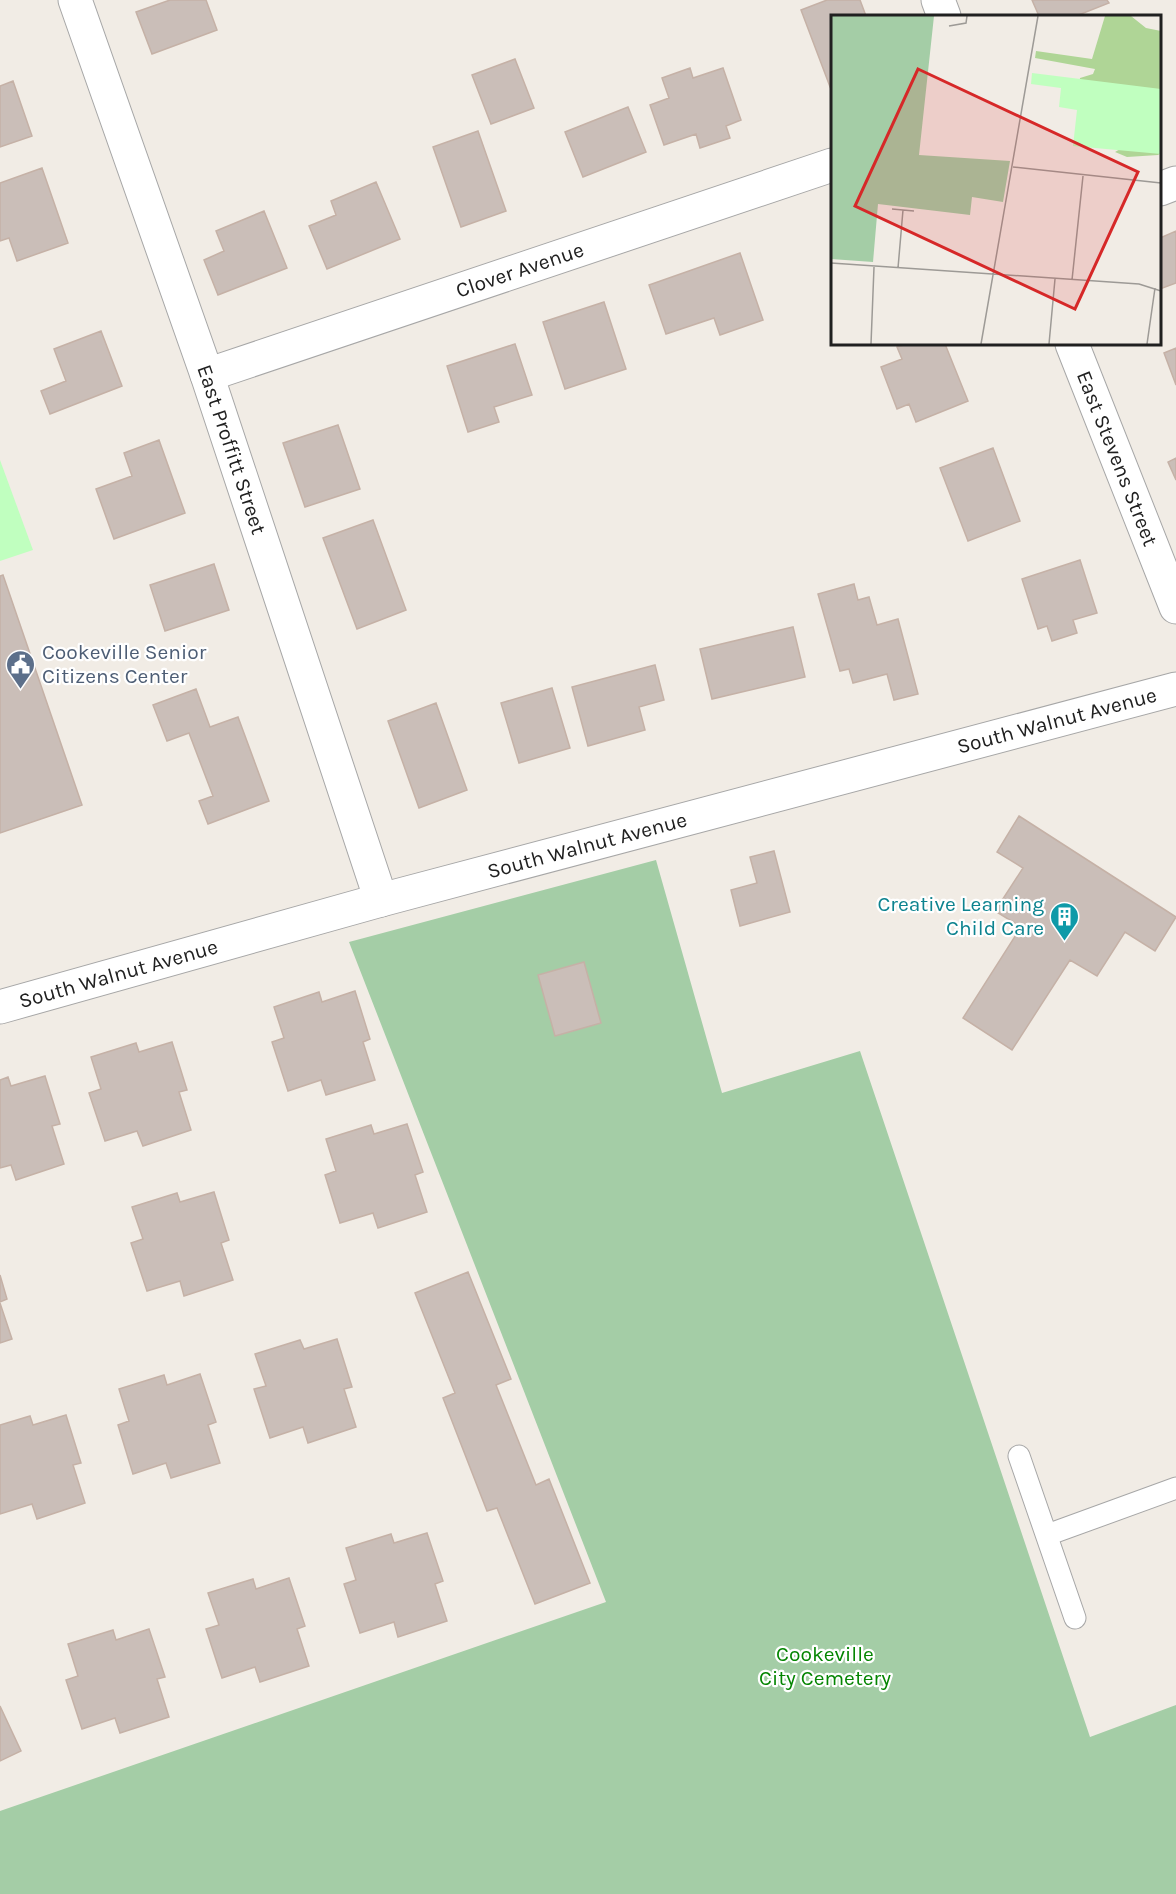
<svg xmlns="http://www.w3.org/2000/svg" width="1176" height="1894" font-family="Karla,sans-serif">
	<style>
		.cemetery { fill: #a4cda6 }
		.park { fill: #c0ffbf }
		.building { fill: #cabeb8; stroke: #c5b1a6; stroke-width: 1.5 }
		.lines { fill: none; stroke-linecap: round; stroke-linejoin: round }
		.service-casing { stroke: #a7a7a7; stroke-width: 23 }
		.minor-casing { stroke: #a7a7a7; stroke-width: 35 }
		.tertiary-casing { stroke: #a7a7a7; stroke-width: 35 }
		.service { stroke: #fff; stroke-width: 21 }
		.minor { stroke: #fff; stroke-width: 33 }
		.tertiary { stroke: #fff; stroke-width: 33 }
		.labels { text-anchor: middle; stroke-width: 4.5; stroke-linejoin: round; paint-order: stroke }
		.street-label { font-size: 21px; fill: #202020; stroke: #fff }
		.service-label { font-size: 21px; fill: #4e5e75; stroke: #fff; text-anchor: start }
		.culture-label { font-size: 21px; fill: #0d838f; stroke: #fff; text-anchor: end }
		.park-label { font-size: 21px; fill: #048502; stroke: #fff }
		.inset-road { fill: none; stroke: #9d9a96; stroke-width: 1.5 }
		.view { fill: #d62828; fill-opacity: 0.15; stroke: #d62828; stroke-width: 3 }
		.inset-edge { fill: none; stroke: #202020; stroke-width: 3 }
	</style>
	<rect width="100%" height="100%" fill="#f1ece5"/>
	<path class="cemetery" d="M656,860L722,1093L860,1051L1090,1737L1176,1705V1894H0V1811L606,1602L349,942Z"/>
	<path class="park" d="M0,460L33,550L0,561Z"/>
	<path class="building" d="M170,0H206L217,30L152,54L136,12Z
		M827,0H860L866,16H832V92L801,10Z
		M1032,0H1107L1109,3L1076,16H1039Z
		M515,59L534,108L491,124L472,75Z
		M690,68L693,78L723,68L741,120L726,126L730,138L700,148L696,134L664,145L650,105L669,98L662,78Z
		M13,81L32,136L0,147V86Z
		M628,107L646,152L583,177L565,132Z
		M478,131L506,211L461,227L433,147Z
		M42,168L68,243L17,261L9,238L0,241V183Z
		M376,182L400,239L327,269L309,226L336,215L331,201Z
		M264,211L287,268L218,295L204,260L224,251L216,231Z
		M1176,231V283L1160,289V238Z
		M740,253L763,320L720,335L714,318L666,334L649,285Z
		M604,302L626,369L565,389L543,322Z
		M101,331L122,386L50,414L41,391L66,381L54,349Z
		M515,344L532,395L494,407L499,422L468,432L447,366Z
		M907,344H945L968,401L916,422L909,404L897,409L881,367L902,359L897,347Z
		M1176,348V385L1164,353Z
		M338,425L360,489L305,507L283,443Z
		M159,440L185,513L114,539L96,489L132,476L124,453Z
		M993,448L1020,521L968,541L940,468Z
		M1176,458V480L1168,462Z
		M373,520L406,610L357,629L323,538Z
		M1080,560L1097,613L1073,620L1077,633L1052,641L1047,626L1038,629L1022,579Z
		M214,564L229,610L165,631L150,585Z
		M3,575L82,805L0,833V576Z
		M854,584L858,600L869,597L877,625L898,619L918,694L894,700L887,674L853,683L849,669L840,671L818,594Z
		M793,627L805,677L712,699L700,649Z
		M655,665L664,700L639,707L645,730L588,746L572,687Z
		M552,688L570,748L519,763L501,703Z
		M196,689L210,727L238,717L269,801L208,824L199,801L213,796L189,733L167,741L153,705Z
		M436,703L467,790L419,808L388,721Z
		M1019,816L1176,917L1155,951L1125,932L1097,976L1070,960L1012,1050L963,1018L1021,927L995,911L1023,868L997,852Z
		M774,851L790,912L740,926L731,890L757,883L750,857Z
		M584,962L601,1023L555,1036L538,975Z
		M355,991L370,1039L363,1042L375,1080L326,1095L321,1080L288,1091L272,1042L284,1038L274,1007L319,992L322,1002Z
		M172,1042L187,1090L179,1092L191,1130L143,1146L137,1131L105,1141L89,1093L101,1089L91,1057L136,1043L139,1052Z
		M45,1076L60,1124L52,1126L64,1164L16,1180L11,1165L0,1168V1080L8,1077L11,1086Z
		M407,1124L423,1172L415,1175L427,1212L378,1228L373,1213L340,1223L325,1175L336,1171L326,1139L371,1125L374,1134Z
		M214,1192L229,1240L221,1243L233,1280L184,1296L180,1281L147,1291L131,1243L143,1239L132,1207L177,1193L180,1202Z
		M468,1272L511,1379L496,1385L536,1485L549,1479L590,1583L535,1604L497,1508L487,1511L443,1398L455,1393L415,1293Z
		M0,1275L7,1299L0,1302Z
		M0,1303L12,1339L0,1343Z
		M337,1339L352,1387L344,1389L356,1427L308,1443L303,1427L270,1438L254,1389L266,1386L255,1354L300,1340L304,1349Z
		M200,1374L216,1422L208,1425L220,1463L171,1478L166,1463L133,1474L118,1425L129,1421L119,1389L164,1375L167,1385Z
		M66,1415L81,1463L73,1465L85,1503L37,1519L32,1504L0,1514V1425L30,1416L33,1425Z
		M427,1533L443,1581L435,1584L447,1621L398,1637L394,1622L360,1633L344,1584L356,1580L346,1548L391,1534L394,1543Z
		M289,1578L305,1626L297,1629L309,1666L260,1682L255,1667L222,1678L206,1629L219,1625L208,1593L253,1579L256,1589Z
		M149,1629L165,1677L157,1679L169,1717L120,1733L115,1718L82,1729L66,1680L78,1676L68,1644L113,1630L116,1640Z
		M0,1706L21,1751L0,1761Z"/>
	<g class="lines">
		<defs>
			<path id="service" d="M1019,1456L1075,1618
				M1047,1535L1176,1488"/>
			<g id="minor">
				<path id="s1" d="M75,0L207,375L381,900"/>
				<path d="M1160,189L1176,183"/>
				<path id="s2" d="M207,375L832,165"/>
			</g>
			<g id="tertiary">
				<path d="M938,0L944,16"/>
				<path id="s3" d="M1072,344L1176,607"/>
				<path id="s4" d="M0,1007L381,900L1176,689"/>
			</g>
		</defs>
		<use href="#service" class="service-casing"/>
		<use href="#minor" class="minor-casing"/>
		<use href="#tertiary" class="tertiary-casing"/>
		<use href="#service" class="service"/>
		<use href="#minor" class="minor"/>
		<use href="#tertiary" class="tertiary"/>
	</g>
	<defs>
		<symbol id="civic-pin" viewBox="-11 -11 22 30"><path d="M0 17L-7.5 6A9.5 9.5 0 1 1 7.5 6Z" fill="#5c6f8a" stroke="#fff"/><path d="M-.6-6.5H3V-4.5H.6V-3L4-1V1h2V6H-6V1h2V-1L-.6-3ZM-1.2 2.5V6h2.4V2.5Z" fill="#fff"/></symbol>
		<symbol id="building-pin" viewBox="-11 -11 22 30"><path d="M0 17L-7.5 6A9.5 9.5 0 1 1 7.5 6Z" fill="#0f9aa8" stroke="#fff"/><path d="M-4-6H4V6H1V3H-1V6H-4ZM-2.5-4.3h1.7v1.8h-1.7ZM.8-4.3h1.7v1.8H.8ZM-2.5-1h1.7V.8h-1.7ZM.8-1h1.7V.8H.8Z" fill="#fff"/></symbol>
	</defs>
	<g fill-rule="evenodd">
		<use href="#civic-pin" x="4" y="648" width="33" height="45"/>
		<use href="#building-pin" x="1048" y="900" width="33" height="45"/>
	</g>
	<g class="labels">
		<g class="street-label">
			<text dy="7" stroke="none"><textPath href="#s2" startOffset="330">Clover Avenue</textPath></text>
			<text dy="7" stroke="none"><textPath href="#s1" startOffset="476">East Proffitt Street</textPath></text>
			<text dy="7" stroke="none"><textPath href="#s3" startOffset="123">East Stevens Street</textPath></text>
			<text dy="7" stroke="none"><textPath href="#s4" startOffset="1095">South Walnut Avenue</textPath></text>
			<text dy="7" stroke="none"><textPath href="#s4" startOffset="609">South Walnut Avenue</textPath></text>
			<text dy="7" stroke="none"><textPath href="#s4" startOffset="123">South Walnut Avenue</textPath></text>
		</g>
		<g class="service-label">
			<text x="42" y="659">Cookeville Senior<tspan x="42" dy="24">Citizens Center</tspan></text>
		</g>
		<g class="culture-label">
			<text x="1044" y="911">Creative Learning<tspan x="1044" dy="24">Child Care</tspan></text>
		</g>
		<g class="park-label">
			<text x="825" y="1661">Cookeville<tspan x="825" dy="24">City Cemetery</tspan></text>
		</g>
	</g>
	<g transform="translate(831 15)">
		<rect width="330" height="330" fill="#f1ece5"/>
		<path d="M274,1H300L315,13L330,16V138L327,140L296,142L284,137L293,132L248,71L249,63L262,59L264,54L204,43L205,36L261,44Z" fill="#afd596"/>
		<path d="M0,1H103L88,140L179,146L172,187L141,182L139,200L47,189L42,247L0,244Z" fill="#a4cda6"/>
		<path d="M201,58L330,74V139L242,131L246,95L228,92L230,73L200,69Z" fill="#c0ffbf"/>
		<path class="inset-road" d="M118,11L135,8L136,1M182,152L330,168M61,194L83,196M0,248L308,269L330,276M67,253L72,195M241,265L252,161M40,329L43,252M150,329L207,1M218,329L224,264M316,329L324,273"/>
		<path class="view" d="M87,54L307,157L244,294L24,191Z"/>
		<rect width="330" height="330" class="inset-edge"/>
	</g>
</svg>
